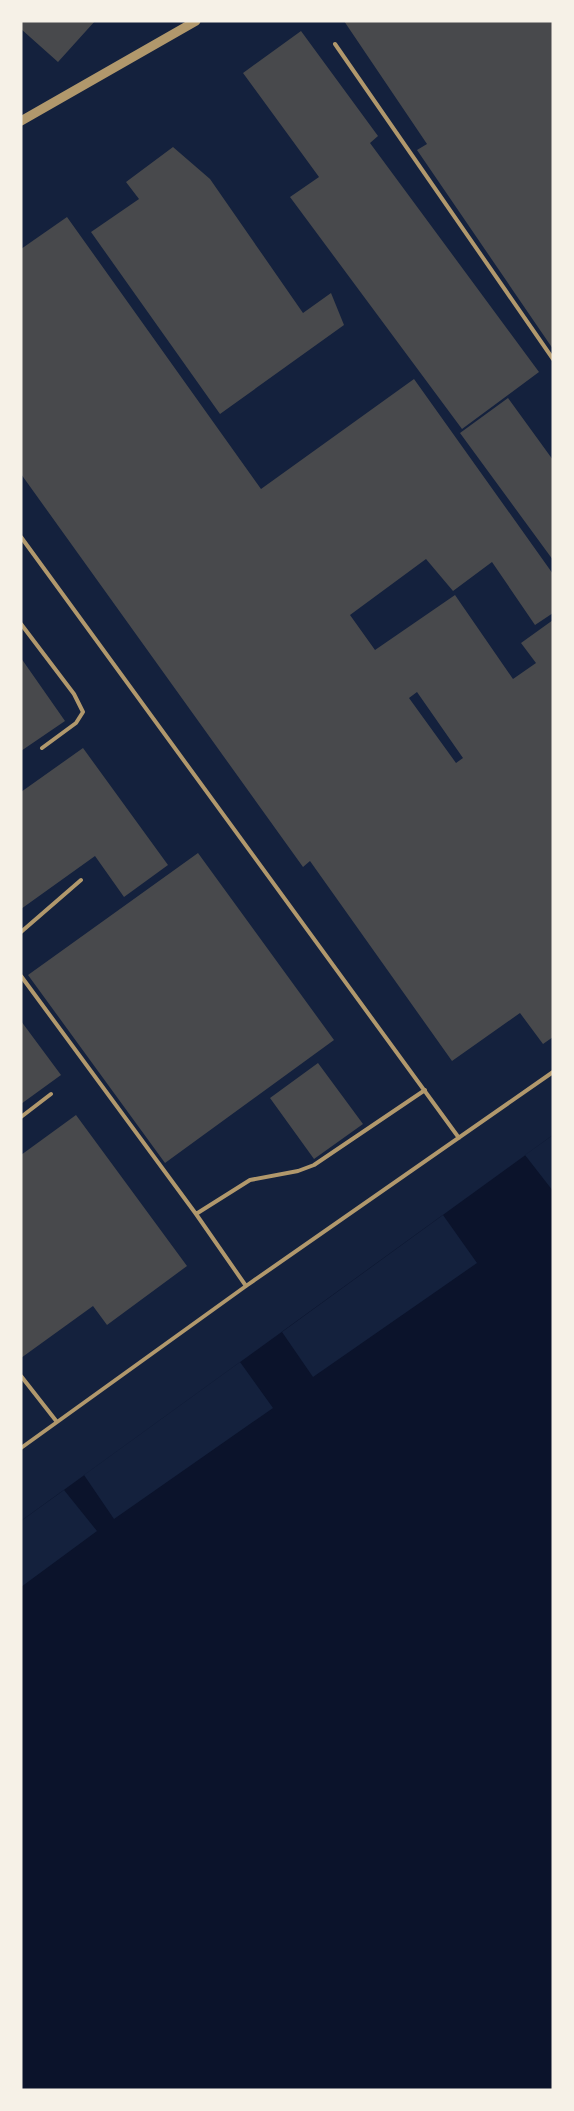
<svg xmlns="http://www.w3.org/2000/svg" width="574" height="2111" font-family="Montserrat,sans-serif">
	<style>
		.water { fill: #0b132b }
		.pier { fill: #14213d }
		.building { fill: #48494c; fill-rule: evenodd }
		.lines { fill: none; stroke-linecap: round; stroke-linejoin: round }
		.service { stroke: #b1986c; stroke-width: 4 }
		.tertiary { stroke: #b1986c; stroke-width: 9 }
	</style>
	<rect width="100%" height="100%" fill="#14213d"/>
	<path class="water" d="M553,1135V2090H21V1521Z"/>
	<path class="pier" d="M553,1135V1191L525,1155Z
		M443,1215L477,1263L313,1377L282,1332Z
		M240,1362L273,1408L114,1519L84,1475Z
		M64,1490L97,1531L21,1587V1521Z"/>
	<path class="building" d="M21,21H95L58,62L21,29Z
		M344,21H553V349L417,150L427,144Z
		M301,31L378,136L370,143L539,372L462,429L290,197L319,177L243,73Z
		M173,147L210,179L303,313L331,293L344,325L220,414L91,232L139,199L126,182Z
		M67,217L261,489L414,379L553,574V613L535,625L492,562L453,591L426,559L350,615L375,650L455,595L513,679L536,663L521,643L553,620V1037L543,1044L520,1013L452,1061L310,861L303,867L21,474V249ZM417,692L463,758L456,763L409,698Z
		M508,398L553,460V560L460,433Z
		M21,658L65,721L21,751Z
		M83,748L168,865L124,897L95,856L21,909V792Z
		M198,853L334,1040L165,1163L28,975Z
		M21,1021L61,1075L21,1104Z
		M318,1063L363,1124L314,1159L270,1098Z
		M76,1115L187,1266L107,1325L93,1306L21,1358V1155Z"/>
	<g class="lines">
		<path class="service" d="M335,44L553,359
			M21,537L459,1138
			M21,624L74,694L83,712L76,723L42,748
			M21,932L81,880
			M21,976L196,1214L246,1286
			M21,1117L51,1094
			M196,1214L250,1180L298,1171L314,1165L425,1090
			M21,1376L57,1422
			M21,1448L246,1286L553,1072"/>
		<path class="tertiary" d="M21,121L196,21"/>
	</g>
	<rect width="574" height="2111" fill="none" stroke="#f6f1e7" stroke-width="45"/>
</svg>
